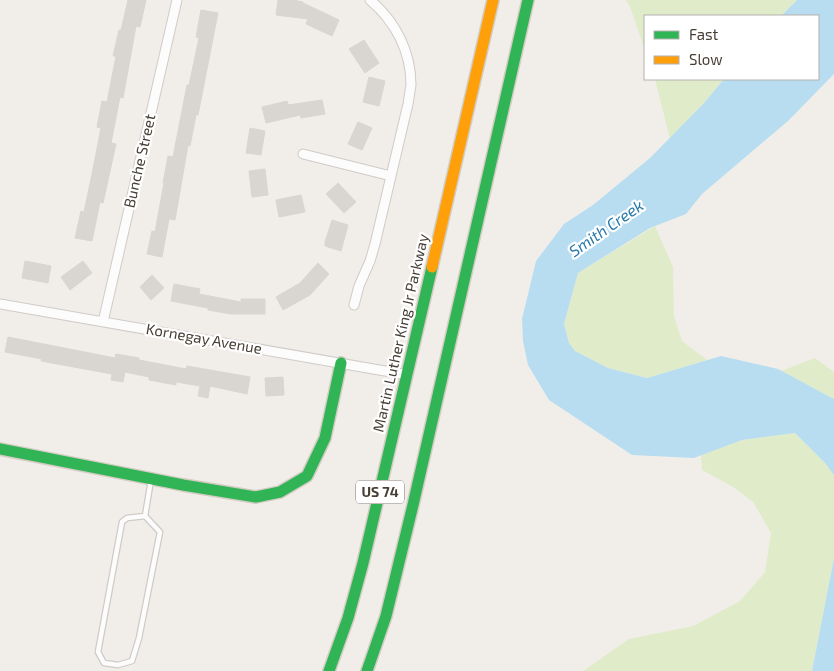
<svg xmlns="http://www.w3.org/2000/svg" width="834" height="671" font-family="'Exo 2',sans-serif">
	<style>
		.green { fill: #e0ecc9 }
		.water { fill: #b8ddf1 }
		.building { fill: #d9d5d1; stroke: #d9d5cf }
		.lines { fill: none; stroke-linecap: round; stroke-linejoin: round }
		.lane-casing { stroke: #cfccc7; stroke-width: 7 }
		.street-casing { stroke: #cfccc7; stroke-width: 11 }
		.fast-casing { stroke: #d2ccc2; stroke-width: 14 }
		.slow-casing { stroke: #d2ccc2; stroke-width: 14 }
		.lane { stroke: #fdfcfc; stroke-width: 4.5 }
		.street { stroke: #fdfcfc; stroke-width: 9 }
		.fast { stroke: #30b455; stroke-width: 11 }
		.slow { stroke: #ff9f0a; stroke-width: 11 }
		.labels { text-anchor: middle; stroke-width: 4.5; stroke-linejoin: round; paint-order: stroke }
		.shield { fill: #fff; stroke: #7e7972; stroke-width: 1 }
		.shield-label { font-size: 14px; font-weight: bold; fill: #473f35 }
		.street-label { font-size: 15px; fill: #473f35; stroke: #fff }
		.water-label { font-size: 16px; font-style: italic; fill: #2778a8; stroke: #fff }
	</style>
	<rect width="100%" height="100%" fill="#f1eeea"/>
	<path class="green" d="M626,0H797L781,16H645V50L630,7Z
		M655,79H724L704,103L670,139Z
		M655,226L673,267L674,316L682,341L707,360L647,378L608,368L575,351L569,343L564,324L578,273Z
		M815,358L834,372V399L781,371Z
		M795,433L825,463L834,475V558L812,671H583L629,639L693,626L740,601L765,572L771,533L753,502L733,487L702,470L701,455L742,440Z"/>
	<path class="water" d="M797,0H834V74L788,121L702,194L686,214L650,228L578,273L564,324L569,343L575,351L608,368L647,378L721,356L778,369L834,399V475L825,463L795,433L742,440L694,458L632,455L549,400L528,365L523,341L522,319L536,261L564,224L593,205L650,158L704,103L724,79H818V16H781Z
		M834,558V671H812Z"/>
	<path class="building" d="M128,0H146L140,27L136,26L123,98L120,97L111,143L116,144L103,203L100,202L92,241L75,238L81,211L84,212L92,174L101,128L97,127L102,101L107,102L116,56H113L119,30H121Z
		M278,0H293L303,2V3L339,20L332,36L306,24L308,19L276,15Z
		M201,10L218,13L198,115H196L190,146L188,145L175,220L169,219L162,257L147,254L152,231L155,232L164,183H163L168,156L173,157L187,85H189L199,38L196,37Z
		M364,40L379,63L365,73L349,49Z
		M369,77L385,81L379,106L363,102Z
		M322,100L325,114L301,118L300,115L266,123L262,107L287,101L288,105Z
		M358,122L372,128L362,150L348,144Z
		M250,128L265,131L261,155L246,153Z
		M265,169L268,195L252,197L249,171Z
		M338,183L356,202L344,213L326,194Z
		M301,195L305,212L279,217L276,200Z
		M332,220L348,225L341,251L325,246V242Z
		M25,261L51,266L48,283L22,278Z
		M83,261L92,273L70,290L61,277Z
		M318,263L329,274L310,295L283,310L276,297L300,283Z
		M152,275L164,288L151,300L140,287Z
		M174,284L200,289L199,294L241,302V299H265V314H231L208,310V308L171,301Z
		M8,337L115,358L116,354L139,358V360L186,369L187,366L250,377L247,394L210,386L208,398L198,396L200,386L176,382V385L149,380V377L125,372L123,382L111,380L112,374L41,361L42,359L5,352Z
		M283,377L284,395L266,396L265,378Z"/>
	<g class="lines">
		<defs>
			<path id="lane" d="M145,516L127,518L122,522L98,652L104,663L118,665L132,661L139,638L160,532L145,516L151,480"/>
			<path id="street" d="M303,154L391,176
				M0,304L408,375
				M354,305L359,286L370,261L375,244L408,104C409,98 410,91 411,85C411,51 395,21 370,0
				M103,322L177,0"/>
			<path id="fast" d="M0,449L183,485L256,497L280,492L307,476L325,438L341,363
				M329,671L348,618L363,563L432,267
				M367,671L386,616L413,505L528,0"/>
			<path id="slow" d="M432,267L493,0"/>
		</defs>
		<use href="#lane" class="lane-casing"/>
		<use href="#street" class="street-casing"/>
		<use href="#fast" class="fast-casing"/>
		<use href="#slow" class="slow-casing"/>
		<use href="#lane" class="lane"/>
		<use href="#street" class="street"/>
		<use href="#fast" class="fast"/>
		<use href="#slow" class="slow"/>
	</g>
	<g class="labels">
		<rect class="shield" x="356" y="480.5" width="48" height="23" rx="4"/>
		<g class="shield-label">
			<text x="380" y="497">US 74</text>
		</g>
		<g class="street-label">
			<text transform="translate(140 161) rotate(-77)" y="5">Bunche Street</text>
			<text transform="translate(401 333) rotate(-77)" y="5">Martin Luther King Jr Parkway</text>
			<text transform="translate(204 339) rotate(10)" y="5">Kornegay Avenue</text>
		</g>
		<g class="water-label">
			<text transform="translate(606 228) rotate(-35)" y="6">Smith Creek</text>
		</g>
	</g>
	<rect x="644" y="15" width="175" height="65" fill="#ffffff" stroke="#b5b2ae"/>
	<rect x="654" y="31" width="25" height="8" fill="#30b455" stroke="#b5b2ae"/>
	<text x="689" y="40" font-size="15" fill="#473f35">Fast</text>
	<rect x="654" y="56" width="25" height="8" fill="#ff9f0a" stroke="#b5b2ae"/>
	<text x="689" y="65" font-size="15" fill="#473f35">Slow</text>
</svg>
